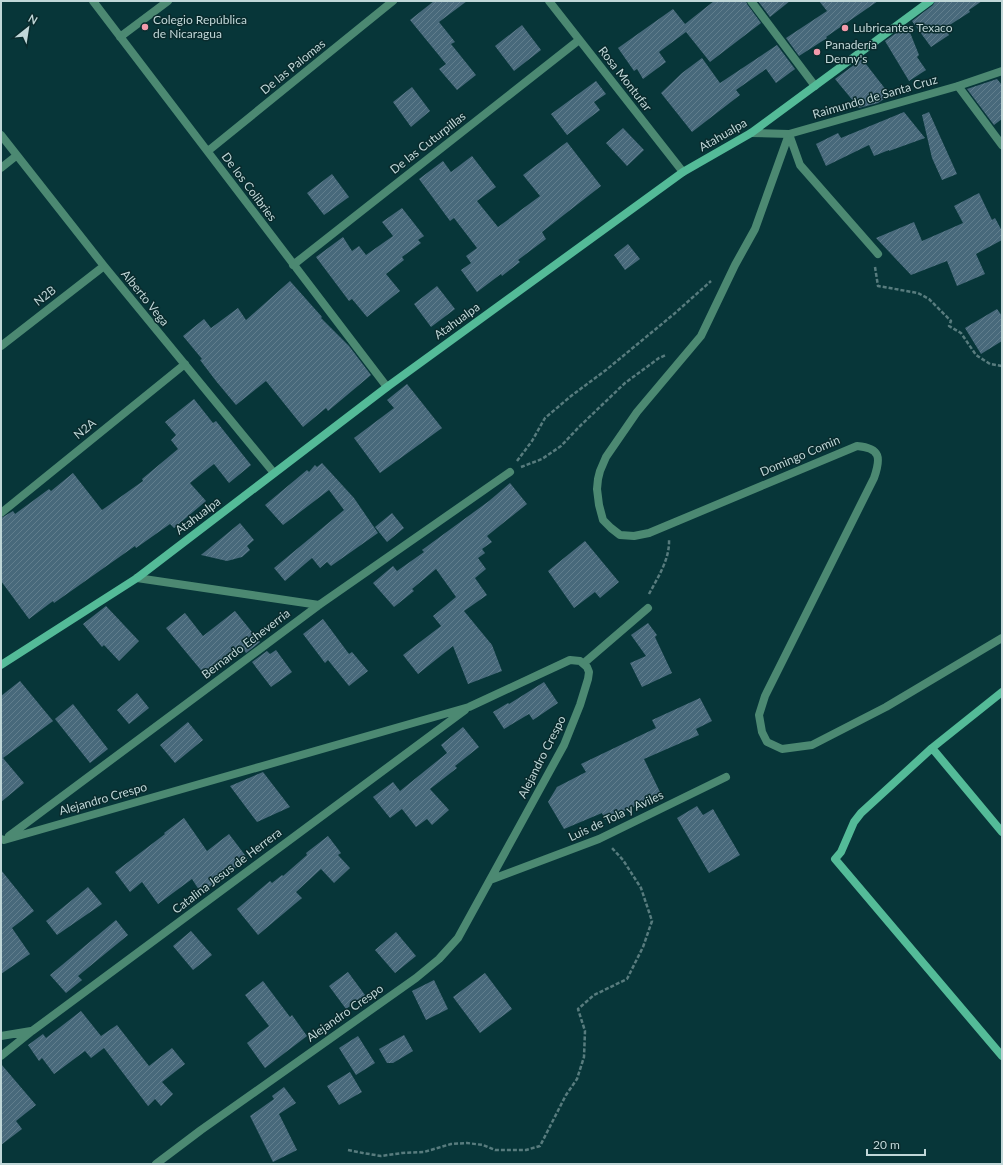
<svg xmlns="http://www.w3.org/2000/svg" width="1003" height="1165" font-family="Lato,sans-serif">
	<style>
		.building { fill: url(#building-hatch) }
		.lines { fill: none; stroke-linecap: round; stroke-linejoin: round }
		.path { stroke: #587c7e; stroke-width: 2.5; stroke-dasharray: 4 2; stroke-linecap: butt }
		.lane { stroke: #4c8972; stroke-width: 8 }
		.street { stroke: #4c8972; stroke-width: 8 }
		.secondary { stroke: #54bb98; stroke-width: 8 }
		.poi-dot { fill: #f39aab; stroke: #092b2d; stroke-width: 1.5 }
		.labels { text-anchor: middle; stroke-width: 3; stroke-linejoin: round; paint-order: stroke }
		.poi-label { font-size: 12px; fill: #c1d7d8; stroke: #092b2d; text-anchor: start }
		.street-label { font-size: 12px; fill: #c1d7d8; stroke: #092b2d }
	</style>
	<defs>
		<pattern id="building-hatch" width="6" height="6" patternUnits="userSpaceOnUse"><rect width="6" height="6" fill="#48697b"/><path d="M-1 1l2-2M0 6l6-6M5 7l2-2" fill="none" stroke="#617e8d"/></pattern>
	</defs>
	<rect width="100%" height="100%" fill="#073639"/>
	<path class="building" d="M434,1H467L439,22L455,42L451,44L476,75L457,90L439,69L446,64L410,20Z
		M714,1H746L747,4L761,23L710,62L686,32L659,52L666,62L643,79L637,69L634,71L618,48L673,9L685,24Z
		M758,1H790L770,17Z
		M819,1H878L826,37L827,38L799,56L786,38L827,11Z
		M935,1H982L969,10L970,12L945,28L949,35L931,47L912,21L933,5Z
		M522,25L541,50L514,71L495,46Z
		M907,25L919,55L917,57L926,70L909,81L885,41Z
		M777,45L795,69L776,83L766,69L736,90L740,95L692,132L661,93L682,73L702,58L720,83Z
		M862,59L890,95L878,103L859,108L835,79Z
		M997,79L1002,85V119L994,125L967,89Z
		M596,81L606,94L594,102L600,110L567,135L551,114Z
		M412,87L430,111L411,127L393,102Z
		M904,112L925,138L889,151V150L874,156L869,145L826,166L816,144L838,133L841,138Z
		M929,112L957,174L942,180L932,158L922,115Z
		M623,128L644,150L627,166L606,143Z
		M567,142L601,186L542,232L546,239L518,260L520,262L502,276L501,274L477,292L461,270L471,263L466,256L477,248L454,218L450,221L419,179L443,161L451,172L472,156L496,187L477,201L498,227L540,196L523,175Z
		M332,174L349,197L324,215L307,193Z
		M979,193L992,220L995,218L1002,231V240L976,254L985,274L957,286L947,261L911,275L876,238L914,222L922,241L963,223L954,206Z
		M402,208L424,236L418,240L421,243L402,257L404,260L386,274L400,291L367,317L352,299L349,301L316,257L343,237L352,251L359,246L366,255L393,236L382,222Z
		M628,244L640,259L625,270L614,255Z
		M290,281L322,317L321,318L349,346L371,375L328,411L326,408L303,427L266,381L236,405L216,381L200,360L202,359L183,336L204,319L211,328L238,308L246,320Z
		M437,286L455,309L431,327L414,304Z
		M997,309L1002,316V341L981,354L965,328Z
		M407,384L442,428L380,473L354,438L394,408L387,400Z
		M194,399L213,423L216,421L251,465L229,483L214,464L190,483L206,501L174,528L170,524L136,548L135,546L54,603L53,601L29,619L1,581V518L13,511L15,514L49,489L51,491L73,473L102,510L143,481L142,479L178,449L171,440L176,435L165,422Z
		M322,463L354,498L378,533L331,566L327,562L320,568L312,558L285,581L274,568L344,510L329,490L283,525L265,505L307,470L309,472L315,465L317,467Z
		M510,483L527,504L487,536L492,542L482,549L485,553L478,558L486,569L475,578L487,595L464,611L492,645L502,671L468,684L453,646L418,674L403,655L441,626L433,616L456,597L436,569L412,589L414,591L394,607L373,583L393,566L397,571L424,552L422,550L489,501Z
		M392,513L404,528L387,542L375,527Z
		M240,523L254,540L247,546L250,550L242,557L227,561L201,555Z
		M585,541L619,582L600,598L595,592L574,608L548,571Z
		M106,606L139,641L119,661L104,645L102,647L83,624Z
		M235,611L260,642L246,653L241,646L205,675L166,628L185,613L203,636Z
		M323,619L349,654L352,652L368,671L349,686L328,660L325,663L303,634Z
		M648,623L657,635L655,637L672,673L642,687L630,663L646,656L631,635Z
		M276,650L292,672L271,687L252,662L267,651L270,654Z
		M20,681L53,721L3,758L24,783L1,802V696Z
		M544,682L558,703L533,720L529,714L504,729L493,712L508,703L509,704Z
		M137,693L149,708L129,724L117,710Z
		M700,698L712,721L696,729L699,735L644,759L661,794L605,820L602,813L564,829L548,802L557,787L586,772L581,764L656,728L652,720Z
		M73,704L108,749L90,763L55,719Z
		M188,722L203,740L175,763L160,745Z
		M463,727L479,747L455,766L457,768L430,789L449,810L432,825L427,819L416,827L402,809L390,818L373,797L393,782L400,791L447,753L441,745Z
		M263,772L290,807L257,822L230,786Z
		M697,806L703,815L713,809L740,855L709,873L677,818Z
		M184,818L207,851L229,834L248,859L201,893L192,879L158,904L142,882L130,892L115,872L165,834L164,833Z
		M328,836L341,853L338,855L350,868L334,883L321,869L296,892L302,898L258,935L237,909L270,881L272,883L282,875L283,876L307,855L306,853Z
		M1,870L34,911L12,928L30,954L1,974Z
		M88,887L102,904L57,935L46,921Z
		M116,920L128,935L78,976L82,980L66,993L50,975Z
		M191,931L212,955L193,970L173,946Z
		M396,932L416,956L395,973L375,950Z
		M348,972L365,995L346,1009L329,986Z
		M485,973L512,1009L480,1033L453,997Z
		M434,980L448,1009L426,1020L412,991Z
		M263,981L290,1017L292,1015L307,1036L265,1068L247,1043L269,1026L245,995Z
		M81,1011L101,1036L117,1025L149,1066L172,1048L185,1064L162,1082L173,1094L161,1106L155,1099L148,1106L104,1048L91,1058L85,1051L54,1074L42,1058L39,1061L28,1045L43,1034L46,1038Z
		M404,1035L413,1051L393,1063H387L379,1049Z
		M358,1036L375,1063L356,1075L339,1048Z
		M1,1064L36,1105L16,1121L22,1129L1,1145Z
		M350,1072L362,1092L339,1105L327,1086Z
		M284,1087L296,1103L279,1114L297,1150L273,1162L250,1116L274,1099L272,1096Z"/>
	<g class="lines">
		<path class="path" d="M875,267L878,286L918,293L929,299L951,321L949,326L961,333L976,355L990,364L1002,366
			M517,461L532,441L545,418L571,396L606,370L674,314L711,281
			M521,467L542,459L561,446L580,426L625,383L659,358L666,355
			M649,594C658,577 670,559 669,539
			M348,1150L363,1153L381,1156L402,1153L424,1152L451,1144L467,1143L483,1145L495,1150H526L540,1146L566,1095L577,1079L584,1057L585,1031L578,1009L594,995L627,979L643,947L652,921L641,888L623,860L612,848"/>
		<path class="lane" d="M789,134L755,229L735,265L701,336L637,412L606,457L600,471L598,479L597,489L599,505L603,520L611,528L620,535L634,536L649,533L857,446C881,448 881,458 874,478L765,696L759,715L762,732L767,742L782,749L812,745L886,707L1002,638
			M789,134L800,165L878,254
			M584,663L648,608"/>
		<path class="street" d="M93,1L387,387
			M549,1L683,172
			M751,1L815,86
			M120,37L168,1
			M958,86L1002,145
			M751,133L789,134L958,86L1002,71
			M1,135L104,266L274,473
			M208,151L393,1
			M1,168L16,156
			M293,265L579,40
			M1,346L104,266
			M1,513L185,364
			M137,578L319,605
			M9,836L319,605L510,472
			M1,839L4,840L469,707L570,660L580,661L587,667L589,672L588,679L580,705L564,745L458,938L439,959L416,978L201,1130L156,1164
			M490,880L599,839L726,777
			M1,1036L31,1031
			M1,1056L32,1031L465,710"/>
		<path class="secondary" d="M1,665L137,578L387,387L683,172L751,133L930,1
			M1002,692L932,748L861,813L854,822L841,852L835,859L1002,1056
			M932,748L1002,832"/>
	</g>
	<g class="poi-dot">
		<circle cx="145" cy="27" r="4"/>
		<circle cx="845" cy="28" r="4"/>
		<circle cx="817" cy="52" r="4"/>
	</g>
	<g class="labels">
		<g class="poi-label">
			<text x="153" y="24">Colegio República<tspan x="153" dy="14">de Nicaragua</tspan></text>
			<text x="853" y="32">Lubricantes Texaco</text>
			<text x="825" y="49">Panadería<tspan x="825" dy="14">Denny's</tspan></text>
		</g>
		<g class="street-label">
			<text transform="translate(293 67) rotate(-39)" y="4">De las Palomas</text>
			<text transform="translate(625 79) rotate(52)" y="4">Rosa Montufar</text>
			<text transform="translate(875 97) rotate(-16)" y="4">Raimundo de Santa Cruz</text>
			<text transform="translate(723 135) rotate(-30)" y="4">Atahualpa</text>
			<text transform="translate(428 143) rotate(-38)" y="4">De las Cuturpillas</text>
			<text transform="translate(249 187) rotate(53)" y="4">De los Colibries</text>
			<text transform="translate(45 296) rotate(-38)" y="4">N2B</text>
			<text transform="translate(145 298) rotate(51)" y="4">Alberto Vega</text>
			<text transform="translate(457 321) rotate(-36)" y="4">Atahualpa</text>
			<text transform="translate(85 429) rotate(-39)" y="4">N2A</text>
			<text transform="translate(800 456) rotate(-23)" y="4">Domingo Comin</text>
			<text transform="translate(198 516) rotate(-37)" y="4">Atahualpa</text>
			<text transform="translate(246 644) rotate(-37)" y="4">Bernardo Echeverria</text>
			<text transform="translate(542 757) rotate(-63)" y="4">Alejandro Crespo</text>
			<text transform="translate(103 799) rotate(-16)" y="4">Alejandro Crespo</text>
			<text transform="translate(616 816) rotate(-25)" y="4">Luis de Tola y Aviles</text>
			<text transform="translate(227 871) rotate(-37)" y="4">Catalina Jesus de Herrera</text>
			<text transform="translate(345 1013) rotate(-35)" y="4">Alejandro Crespo</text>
		</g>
	</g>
	<rect width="1003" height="1165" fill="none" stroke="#c1d7d8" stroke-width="4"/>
	<g transform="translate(28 28) rotate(30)" stroke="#092b2d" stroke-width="3" paint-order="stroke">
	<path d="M0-3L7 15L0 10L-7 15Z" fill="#c1d7d8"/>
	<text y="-6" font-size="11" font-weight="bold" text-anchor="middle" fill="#c1d7d8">N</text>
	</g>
	<path d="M867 1149v6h58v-6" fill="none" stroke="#c1d7d8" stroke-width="2"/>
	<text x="873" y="1149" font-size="12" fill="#c1d7d8" stroke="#092b2d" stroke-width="3" paint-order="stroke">20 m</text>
</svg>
